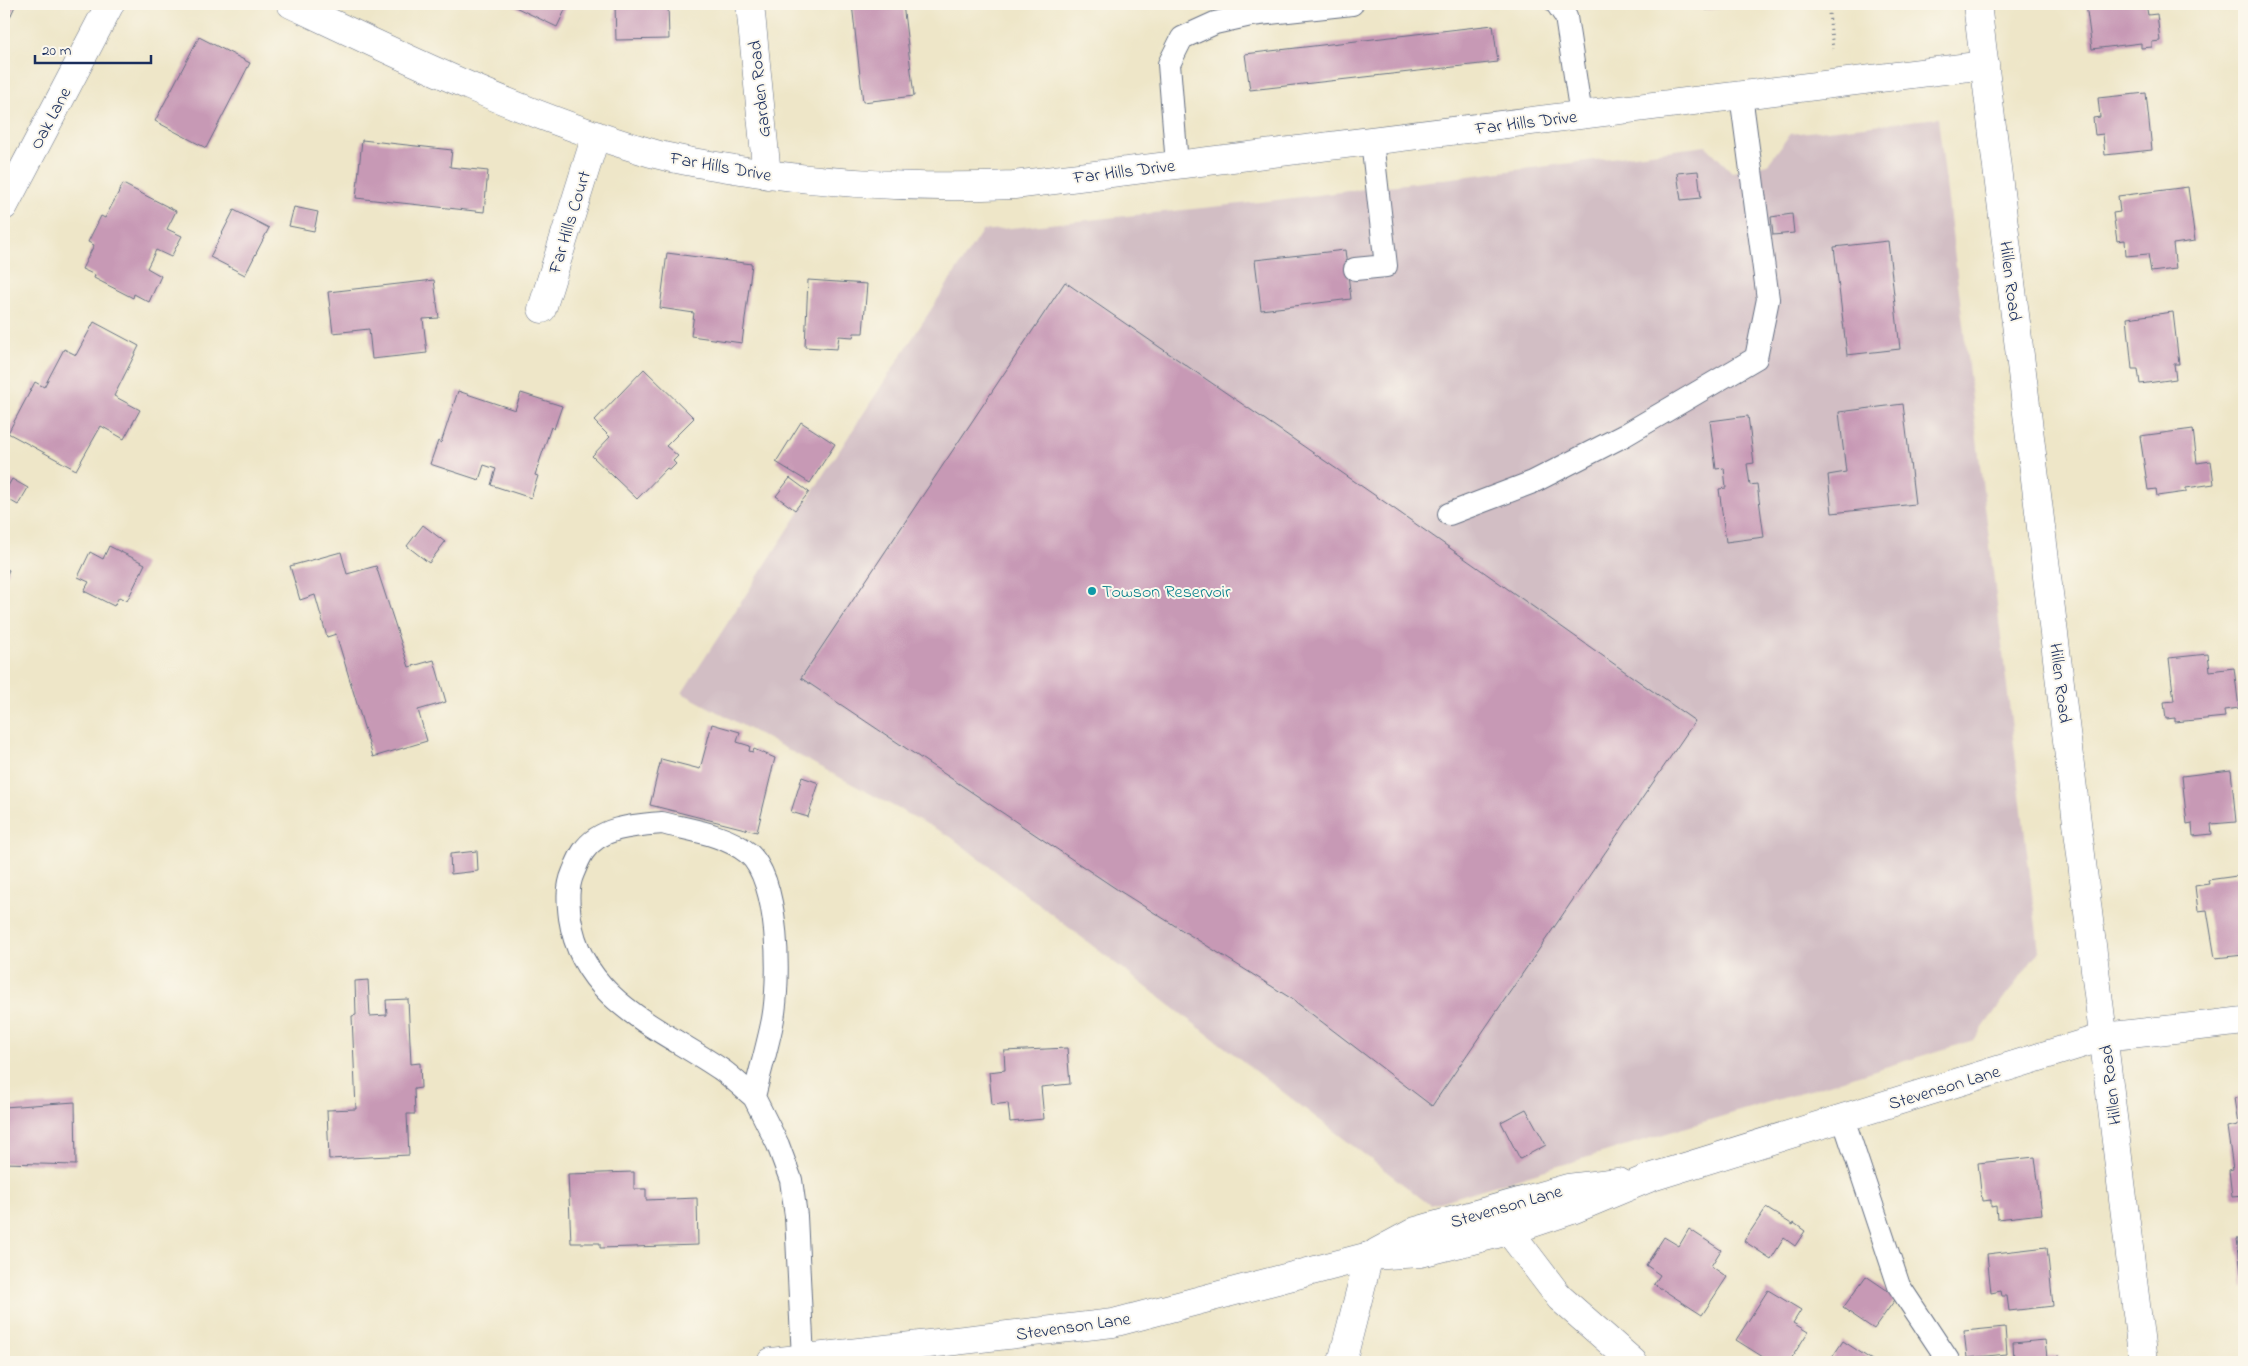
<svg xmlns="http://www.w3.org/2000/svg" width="2248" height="1366" font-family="'Indie Flower',sans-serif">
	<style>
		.industrial { fill: #d2bec4 }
		.building { fill: #c799b5 }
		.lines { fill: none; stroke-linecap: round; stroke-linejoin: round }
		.lane-casing { stroke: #656f83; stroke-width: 24 }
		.street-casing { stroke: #656f83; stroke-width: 29 }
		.secondary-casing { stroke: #656f83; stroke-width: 29 }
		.path { stroke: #656f83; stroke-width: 3; stroke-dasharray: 1 4; stroke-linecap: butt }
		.lane { stroke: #fff; stroke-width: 22 }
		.street { stroke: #fff; stroke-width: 28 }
		.secondary { stroke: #fff; stroke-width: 28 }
		.culture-dot { fill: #0f9aa8; stroke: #fbf7ec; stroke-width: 2 }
		.labels { text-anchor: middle; stroke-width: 4; stroke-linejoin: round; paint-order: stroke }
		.street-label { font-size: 18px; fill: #1b2f5e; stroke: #fbf7ec }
		.culture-label { font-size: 18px; fill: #0d838f; stroke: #fbf7ec; text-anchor: start }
	</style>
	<rect width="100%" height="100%" fill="#fbf7ec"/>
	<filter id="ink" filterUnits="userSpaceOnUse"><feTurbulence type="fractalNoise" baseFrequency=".02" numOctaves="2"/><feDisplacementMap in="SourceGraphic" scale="10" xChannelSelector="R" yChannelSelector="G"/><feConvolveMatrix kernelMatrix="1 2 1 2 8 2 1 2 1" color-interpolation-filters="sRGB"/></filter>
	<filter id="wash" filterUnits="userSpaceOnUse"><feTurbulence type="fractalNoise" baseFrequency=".0096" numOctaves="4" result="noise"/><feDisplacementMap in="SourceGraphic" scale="20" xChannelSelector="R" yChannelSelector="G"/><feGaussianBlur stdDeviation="1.12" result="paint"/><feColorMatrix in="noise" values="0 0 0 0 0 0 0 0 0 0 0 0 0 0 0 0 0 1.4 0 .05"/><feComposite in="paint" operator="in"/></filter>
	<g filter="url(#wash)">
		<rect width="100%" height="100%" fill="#eee6c8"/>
		<path class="industrial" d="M1938,118L2039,951L1974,1040L1430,1205L951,837L682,693L982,231L1269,201L1706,146L1732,172L1768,164L1790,134Z"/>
		<g id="blocks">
			<path class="building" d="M4,4H16L4,30Z
				M509,4H568L557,27Z
				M615,4H668L669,39L616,40Z
				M852,4H903L914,96L863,102Z
				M1705,4H1748V5L1706,10Z
				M2086,4H2146L2148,15L2157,14L2160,41L2152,42V47L2141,48V43L2092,49Z
				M1493,25L1498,62L1250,90L1245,54Z
				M199,37L250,63L206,148L155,121Z
				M2146,93L2152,150L2105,155L2103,134L2095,135L2093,118L2100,117L2098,98Z
				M362,140L452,150L450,167L488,171L484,212L356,198Z
				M1698,171L1701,198L1681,200L1677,173Z
				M123,184L176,211L167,229L182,236L171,257L156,250L147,268L161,276L149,302L134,294L133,298L94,278L95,275L82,269L94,245L88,242L101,216L105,218Z
				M2188,187L2195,241L2173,244L2176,269L2151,272L2148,254L2126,256L2125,240L2117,241L2113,213L2120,212L2118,196Z
				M294,207L318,212L314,231L289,226Z
				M234,210L269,228L245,275L210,257Z
				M1792,214L1794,233L1773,235L1771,217Z
				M1888,241L1900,349L1847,355L1834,247Z
				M1345,250L1351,299L1261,310L1255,260Z
				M667,253L752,264L742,343L691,336L694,313L660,308Z
				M434,280L439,318L423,319L427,353L372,359L369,329L333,333L328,292Z
				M808,280L867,284L863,333H854L853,337L839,336L837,349L805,347Z
				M1065,282L1386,503L1695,721L1432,1106L1292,999L1118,890L801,678Z
				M2173,312L2179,364H2174L2176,379L2140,384L2138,369H2132L2127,318Z
				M94,322L139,346L114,396L140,410L124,439L101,426L76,470L8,433L35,382L44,387L64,349L76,355Z
				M644,369L694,418L666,446L678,456L673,461L676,464L670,470L667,468L637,499L592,456L610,437L594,421Z
				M458,391L515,410L521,393L562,406L554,429L551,427L535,475L538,476L531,498L491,485L496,469L484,465L479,480L430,464L438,441L441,443Z
				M1903,404L1915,504L1832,513L1828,475L1846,472L1839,412Z
				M1748,416L1754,463L1747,464L1750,485L1757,484L1764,537L1726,542L1719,489L1726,488L1724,468L1716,469L1710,421Z
				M801,422L835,444L810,483L776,462Z
				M2193,429L2197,463L2211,461L2214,484L2186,488V492L2157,496L2156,489L2148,490L2140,436Z
				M790,478L809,492L795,510L776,496Z
				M12,479L28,488L18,505L4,497V493Z
				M423,525L445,542L429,563L407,546Z
				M109,546L145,564L127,601L119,597L114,606L84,591L89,582L78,577L90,552L103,559Z
				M341,552L347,574L376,566L409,667L434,660L446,702L418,710L427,741L373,757L336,634L327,637L315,595L300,600L290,566Z
				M4,568L9,570L4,581Z
				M2208,654L2210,671L2234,668L2239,708L2224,710L2225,717L2175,722V718L2166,719L2164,702L2174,701L2169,658Z
				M712,724L740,732L737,742L750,746L749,751L753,752L754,749L775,758L757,832L650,805L661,759L700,769Z
				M2231,770L2236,822L2211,824L2212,834L2193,836L2192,823L2187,824L2182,776Z
				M802,777L819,783L808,817L791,812Z
				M477,851L478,871L451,874L450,854Z
				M2244,875V955L2215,958L2207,910L2198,911L2195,886L2209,884L2208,880Z
				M368,980L370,1016L387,1015L386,1000L408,999L411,1064L420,1063L421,1088L414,1089L415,1114H407L409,1155L329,1159L327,1110L356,1109L352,1016L356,1015L355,981Z
				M1067,1048L1070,1084L1041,1087L1044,1119L1010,1122L1008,1103L992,1105L989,1072L1005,1070L1004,1051Z
				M2244,1096V1196L2232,1197L2229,1170L2233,1169L2227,1127L2238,1125L2234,1098Z
				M75,1102L76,1165L4,1163V1107Z
				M1526,1109L1546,1145L1520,1159L1501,1122Z
				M2035,1157L2042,1214L1997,1219L1996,1206L1991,1207V1200L1982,1201L1978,1163Z
				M634,1172V1189H646V1200L697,1198L698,1245L600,1248V1243H571L568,1174Z
				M1766,1208L1793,1225L1794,1223L1805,1231L1795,1246L1784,1238L1771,1259L1744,1241Z
				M1689,1229L1721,1250L1711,1266L1727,1277L1702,1315L1654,1284L1660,1275L1646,1265L1664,1237L1679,1246Z
				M2244,1238V1287H2243L2237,1239Z
				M2047,1247L2053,1306L2009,1311L2007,1296H2002L2001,1291L1991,1293L1987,1254Z
				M1866,1276L1897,1297L1874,1329L1843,1308Z
				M1768,1290L1801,1310L1793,1323L1808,1332L1789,1362H1771L1736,1340Z
				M2005,1327L2007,1354L1967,1358L1964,1331Z
				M2045,1340L2047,1357L2059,1356L2060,1362H2004L2014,1360L2013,1343Z
				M1843,1341L1875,1362H1829Z"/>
		</g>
	</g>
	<g filter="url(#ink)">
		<use href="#blocks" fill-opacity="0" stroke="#656f83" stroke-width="1"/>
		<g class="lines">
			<defs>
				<path id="lane" d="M1557,4L1566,17L1581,115
					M1177,165L1169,64L1182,38L1215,23L1251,15L1352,4
					M1355,269L1386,266L1372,141
					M1449,514L1533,482L1625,435L1756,358L1768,299L1741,95
					M662,823C689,830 725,834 748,853C780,880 780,980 773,1019C768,1045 760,1071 754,1097C743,1088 733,1078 722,1070C661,1028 582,1001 570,918C568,902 567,887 573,873C576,866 579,858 583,852C599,827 635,825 662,823Z
					M754,1097L778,1145L791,1180L796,1216L803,1359
					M1843,1118L1899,1286L1948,1360"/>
				<path id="street" d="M291,4C407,59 521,114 645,151C673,160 704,164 734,169C826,184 921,189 1014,185L1985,65
					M750,4L767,175
					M4,206L110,4
					M542,309L596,135
					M2104,1037L2244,1021
					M1509,1231L1560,1298L1633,1362
					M1342,1362L1369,1256"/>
				<path id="secondary" d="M1977,4L2143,1362
					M1377,1252L1416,1231L1568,1188L1618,1182
					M771,1362L1113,1323L1369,1256L1421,1253L1509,1231L1572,1210L1649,1178L2104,1037"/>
			</defs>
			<use href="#lane" class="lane-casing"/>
			<use href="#street" class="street-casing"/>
			<use href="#secondary" class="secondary-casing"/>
			<path class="path" d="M1828,4L1833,49"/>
			<use href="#lane" class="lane"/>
			<use href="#street" class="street"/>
			<use href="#secondary" class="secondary"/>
		</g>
	</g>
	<circle class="culture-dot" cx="1092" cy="591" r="5"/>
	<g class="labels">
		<g class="street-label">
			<text transform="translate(759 89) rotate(-96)" y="6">Garden Road</text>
			<text transform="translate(50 118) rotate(-62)" y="6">Oak Lane</text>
			<text transform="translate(1526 122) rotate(-7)" y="6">Far Hills Drive</text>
			<text transform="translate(721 166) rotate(10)" y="6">Far Hills Drive</text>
			<text transform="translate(1124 171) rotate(-7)" y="6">Far Hills Drive</text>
			<text transform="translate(569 222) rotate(-73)" y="6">Far Hills Court</text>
			<text transform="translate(2011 281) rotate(83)" y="6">Hillen Road</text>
			<text transform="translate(2061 683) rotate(83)" y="6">Hillen Road</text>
			<text transform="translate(2110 1085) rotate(-97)" y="6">Hillen Road</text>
			<text transform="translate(1944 1087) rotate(-17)" y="6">Stevenson Lane</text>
			<text transform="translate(1506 1206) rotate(-16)" y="6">Stevenson Lane</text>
			<text transform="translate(1073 1326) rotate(-8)" y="6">Stevenson Lane</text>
		</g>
		<g class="culture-label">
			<text x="1102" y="597">Towson Reservoir</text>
		</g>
	</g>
	<rect width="2248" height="1366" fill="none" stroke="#fbf7ec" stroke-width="20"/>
	<path d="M35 55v8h116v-8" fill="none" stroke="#1b2f5e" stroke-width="2.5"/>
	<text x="42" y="55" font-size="15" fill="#1b2f5e" stroke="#fbf7ec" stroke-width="4" paint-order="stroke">20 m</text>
</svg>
